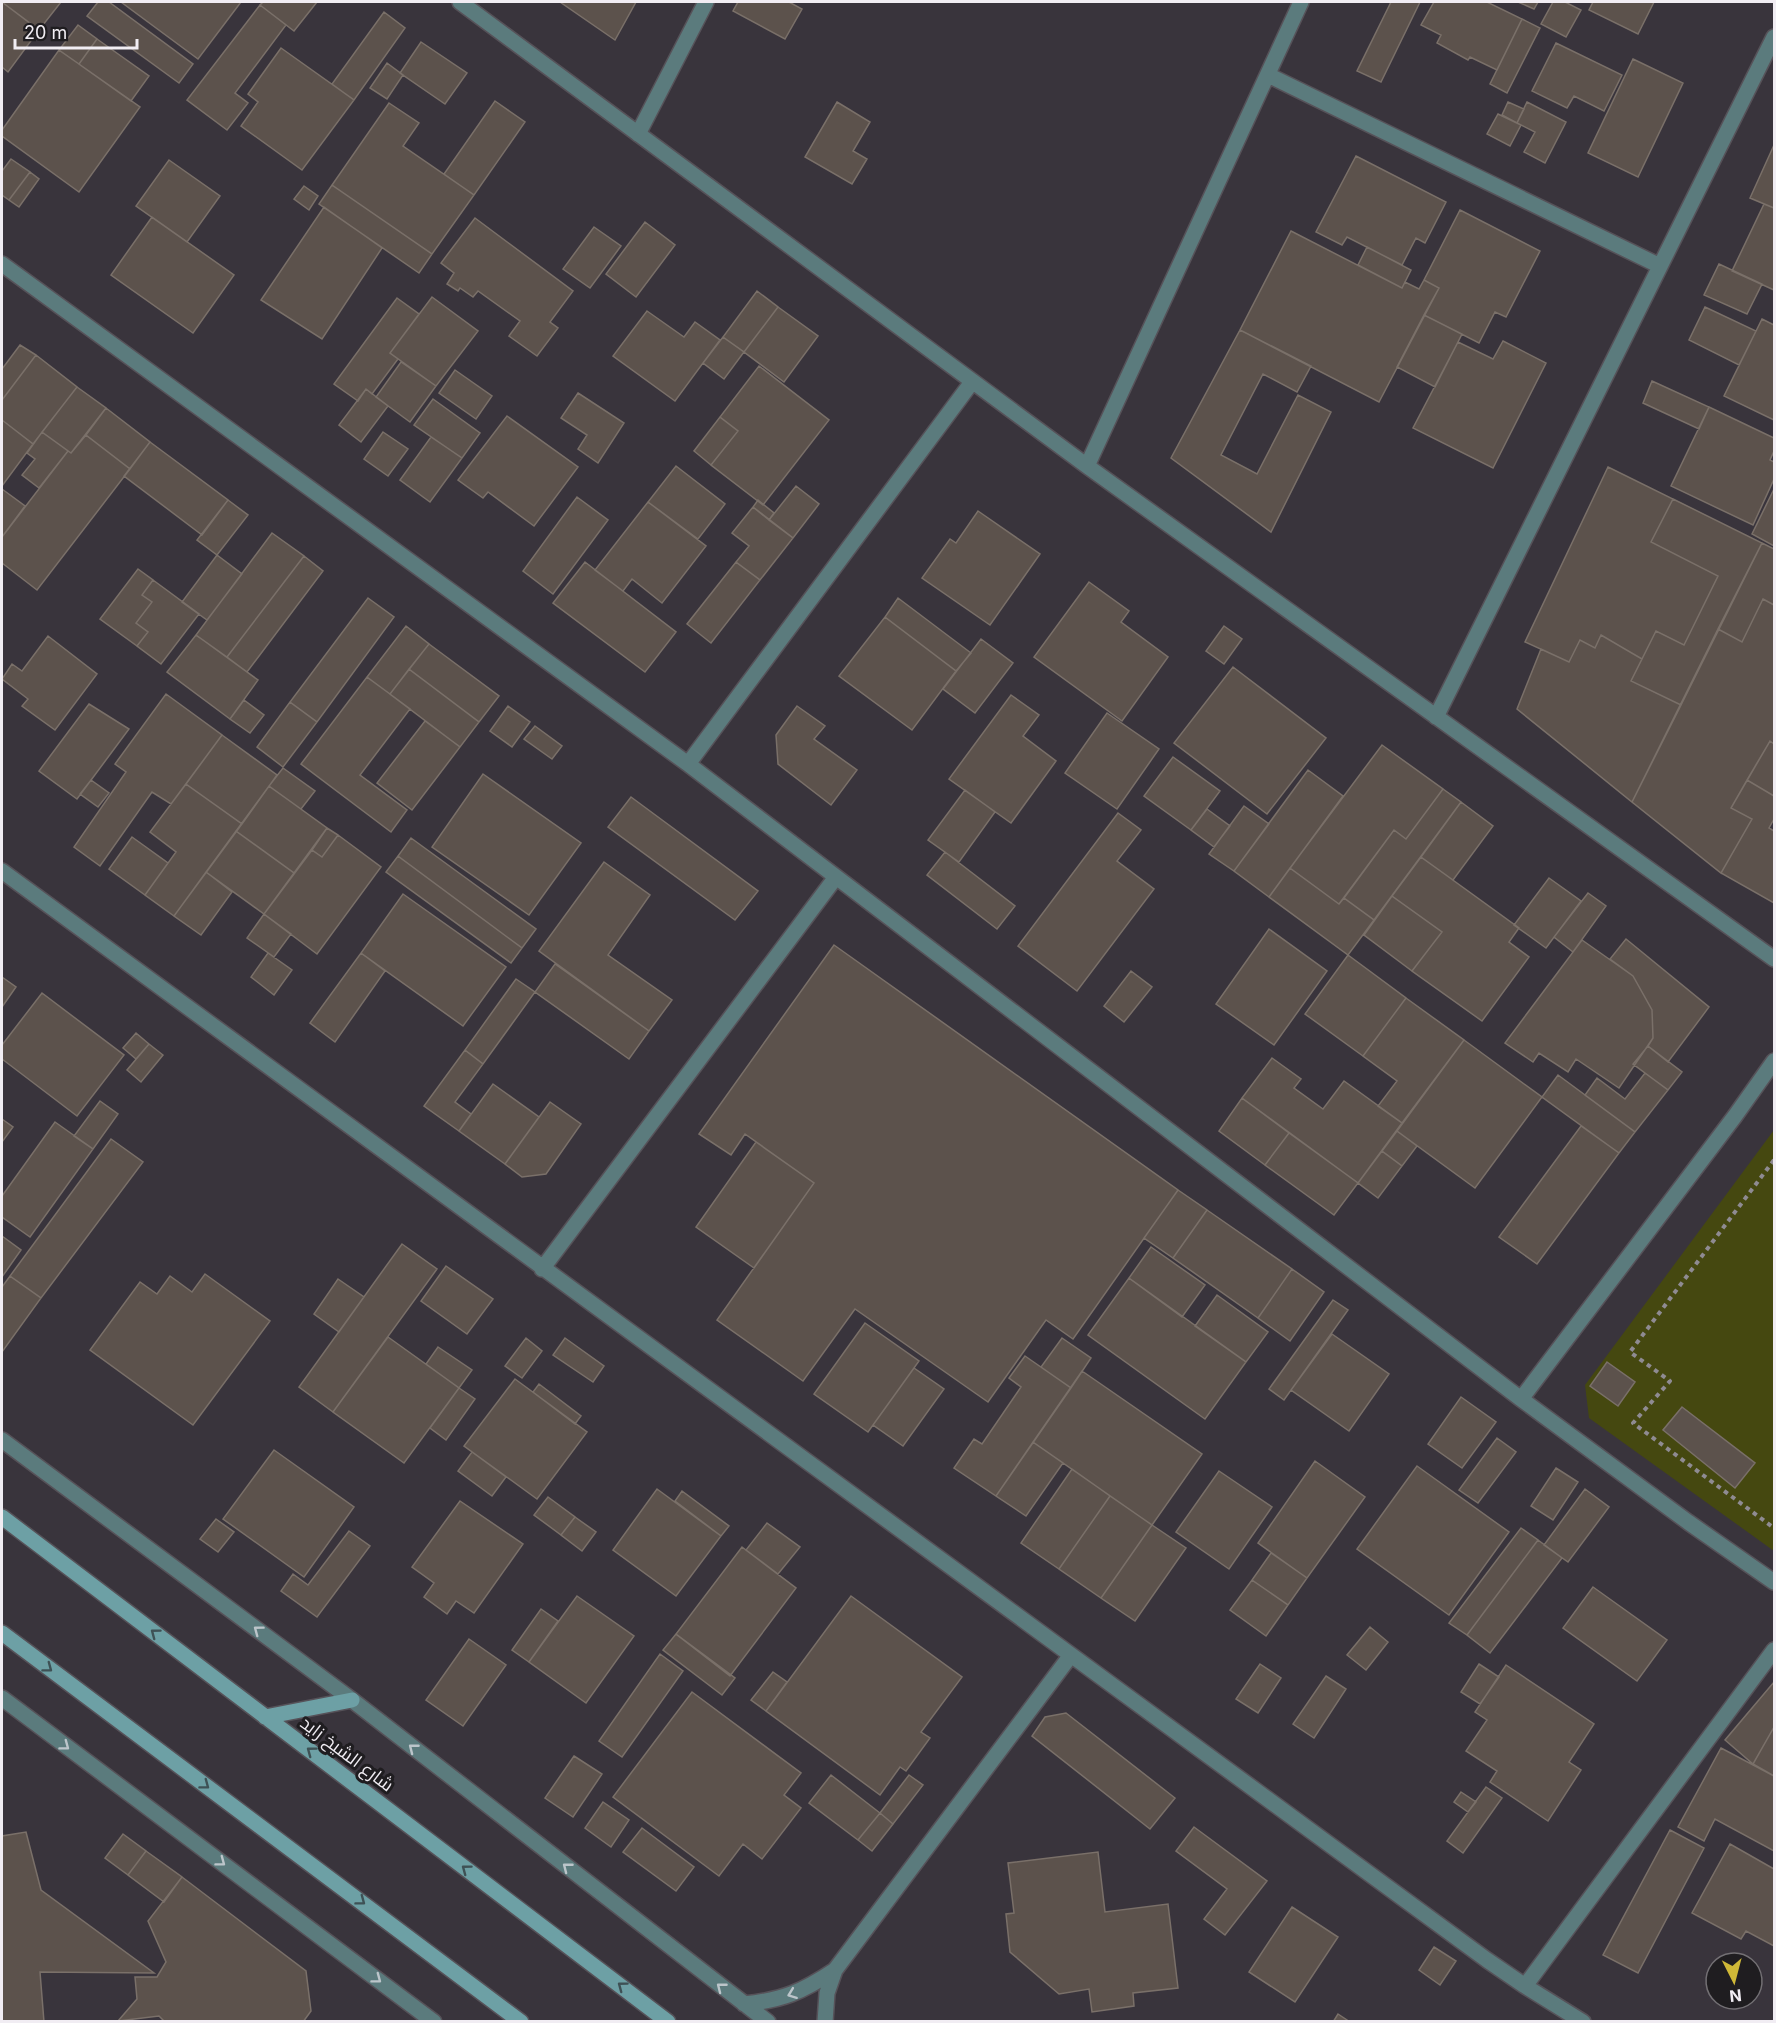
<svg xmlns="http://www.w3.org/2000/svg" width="1776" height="2023" font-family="Inter,Cairo,sans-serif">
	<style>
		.green { fill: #454810 }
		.building { fill: #5c524c; stroke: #7a7069; stroke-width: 1.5 }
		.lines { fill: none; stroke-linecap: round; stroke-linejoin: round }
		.street-casing { stroke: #565259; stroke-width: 18 }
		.secondary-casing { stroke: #565259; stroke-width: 18 }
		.path { stroke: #8f8b92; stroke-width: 4; stroke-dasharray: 4.5 4.5; stroke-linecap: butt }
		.street { stroke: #5b7b7d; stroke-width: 15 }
		.secondary { stroke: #6da0a5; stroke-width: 15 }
		.oneway { stroke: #bcc5ca }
		.oneway2 { stroke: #3e5155 }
		.labels { text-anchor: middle; stroke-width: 6; stroke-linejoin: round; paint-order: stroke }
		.street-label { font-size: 18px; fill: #f1edf3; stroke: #1f1d20 }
	</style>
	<rect width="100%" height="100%" fill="#39343c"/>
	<path class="green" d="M1774,1130V1551L1589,1418L1585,1385Z"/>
	<path class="building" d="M2,2L39,30L8,72L2,67Z
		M2,2H61L39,30Z
		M98,2H109L193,64L179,83L87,16Z
		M121,2H241L198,59Z
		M263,2H317L294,31L260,5Z
		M560,2H636L615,40Z
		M738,2H789L802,9L785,39L733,11Z
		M1391,2H1420L1381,82L1357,71Z
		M1434,2H1487L1522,19L1497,70L1470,57L1468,60L1437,43L1441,35L1421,25Z
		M1518,2H1538L1534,9Z
		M1553,2H1565L1581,10L1566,37L1541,24Z
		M1593,2H1654L1638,34L1589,10Z
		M260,5L286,25L235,93L248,103L227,130L187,100Z
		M384,12L405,28L354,100L332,84Z
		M1522,19L1540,28L1507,93L1490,84Z
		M78,25L97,39L79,64L59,50Z
		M97,39L149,76L131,101L79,64Z
		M421,42L467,73L445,104L400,73Z
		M1556,43L1622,75L1604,111L1574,96L1567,108L1532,91Z
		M281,48L354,100L302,170L241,126L258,102L248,94Z
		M59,50L140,107L79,192L2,136V130Z
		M1633,59L1683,83L1638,177L1588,153Z
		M387,63L403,75L387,99L370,88Z
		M495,101L525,122L474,195L444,174Z
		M837,102L870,122L853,151L867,159L852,184L805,157Z
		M1508,102L1524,109L1517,123L1502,115Z
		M1527,102L1566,122L1545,163L1524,152L1535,132L1517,123Z
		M389,103L419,123L403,146L474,195L432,254L332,185Z
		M1498,114L1521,125L1510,146L1487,134Z
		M1774,145V208L1750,198Z
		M1356,156L1446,202L1425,243L1416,238L1402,265L1347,237L1342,245L1316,232Z
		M11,159L30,172L9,200L2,195V171Z
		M169,160L220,196L187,242L136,206Z
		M30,172L39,179L19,207L9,200Z
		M332,185L432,254L419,273L319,204Z
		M304,186L318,196L309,210L294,199Z
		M1764,204L1774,208V290L1732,271Z
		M324,207L382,248L322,339L261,300Z
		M1460,210L1540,251L1506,317L1495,312L1479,343L1424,315L1439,288L1424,280Z
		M152,217L234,275L193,333L111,275Z
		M475,218L573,291L550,322L558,328L537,356L509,336L520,321L478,291L473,297L460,288L458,291L447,284L454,273L441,263Z
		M645,222L675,245L636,297L606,274Z
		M594,227L621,246L590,288L563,269Z
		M1291,231L1402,288L1405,282L1419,289L1424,280L1439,288L1379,402L1240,330Z
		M1367,247L1411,270L1402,288L1358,265Z
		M1719,264L1762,284L1747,314L1704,295Z
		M757,291L778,307L744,352L723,337Z
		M432,297L478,331L436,386L390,353Z
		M397,298L419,314L390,353L398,359L372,394L366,389L358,401L334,384Z
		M778,307L818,336L784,382L744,352Z
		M1705,307L1756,331L1739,365L1689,340Z
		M647,311L684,337L695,322L720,340L675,401L613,356Z
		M1424,315L1462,334L1435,387L1397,367Z
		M1762,319L1774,325V420L1724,396Z
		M1240,330L1311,366L1297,392L1263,374L1221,455L1257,474L1298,395L1331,412L1271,532L1171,458Z
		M723,337L744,352L724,379L703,363Z
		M1503,341L1546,363L1493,468L1413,428L1458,342L1493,359Z
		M20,345L36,355L2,400V369Z
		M36,355L77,387L33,444L2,420V400Z
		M401,362L436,386L410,422L376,397Z
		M759,366L829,420L763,505L711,465L738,431L720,417Z
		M455,370L492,396L476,419L439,393Z
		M1652,381L1709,407L1699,429L1643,403Z
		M77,387L106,408L71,453L42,432Z
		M366,389L388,406L361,442L339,425Z
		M578,393L624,423L598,463L578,449L587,435L561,418Z
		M433,399L480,433L462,458L414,425Z
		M1709,407L1774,438V451L1770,460L1774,462V479L1753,525L1671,486Z
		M106,408L150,442L130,469L86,435Z
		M507,416L578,467L534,526L488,492L483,498L458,480Z
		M720,417L738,431L711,465L694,451Z
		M2,420L33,444L2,486Z
		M42,432L68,451L39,488L22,475L35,459L27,453Z
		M383,432L408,449L388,476L364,459Z
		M86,435L130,469L37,590L2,563V537L68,451L71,453Z
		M431,437L462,458L430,502L400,480Z
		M150,442L228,500L202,535L124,476Z
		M676,466L725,504L698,539L648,502Z
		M1608,467L1673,499L1651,542L1718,576L1684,645L1656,631L1642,659L1601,635L1595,648L1580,640L1569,662L1525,642Z
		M796,486L819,504L793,538L769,520Z
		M2,489L25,506L2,537Z
		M1774,489V546L1752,534Z
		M577,497L608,520L553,594L523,571Z
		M1673,499L1762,543L1681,705L1631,681L1656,631L1684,645L1718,576L1651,542Z
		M228,500L248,515L217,555L197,540Z
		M758,500L774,513L769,520L753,507Z
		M648,502L706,546L662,603L632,579L623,591L595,570Z
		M753,507L793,538L760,580L736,562L749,546L732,533Z
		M978,511L1040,554L990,625L922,578L950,539L956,543Z
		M272,533L304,556L227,657L196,635Z
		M1762,543L1774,549V605L1763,599L1742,642L1718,629Z
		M217,555L242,574L207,620L182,602Z
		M304,556L323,571L247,672L227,657Z
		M585,562L676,632L645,672L553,603Z
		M736,562L760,580L711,643L687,624Z
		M138,569L153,580L142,595L152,602L136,623L148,632L137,646L100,619Z
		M153,580L199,614L161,664L137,646L148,632L136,623L152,602L142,595Z
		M1089,582L1129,611L1121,622L1168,657L1122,721L1034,657Z
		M368,598L394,617L317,722L290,702Z
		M898,598L971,653L956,671L885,617Z
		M1763,599L1774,605V744L1770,741L1731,808L1752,819L1721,873L1632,802L1718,629L1742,642Z
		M885,617L956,671L912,730L839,676Z
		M406,626L429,644L390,694L367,677Z
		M1224,626L1242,639L1224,664L1206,651Z
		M196,635L258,680L230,719L167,672Z
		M1601,635L1642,659L1631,681L1681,705L1632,802L1517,709L1541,649L1569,662L1580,640L1595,648Z
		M48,636L97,674L55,730L22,706L28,699L2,679L12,664L22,671Z
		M981,639L1013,663L975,713L943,689Z
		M429,644L499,696L479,722L409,669Z
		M1233,667L1326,738L1267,814L1174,743Z
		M409,669L479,722L460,747L390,694Z
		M367,677L410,709L360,775L407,810L391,832L301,764Z
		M166,694L222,735L171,804L152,792L100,866L74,847L126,772L115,764Z
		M1011,695L1039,715L1023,736L1056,761L1011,823L949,779Z
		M244,700L264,715L250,733L230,719Z
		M290,702L317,722L283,767L257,747Z
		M89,704L129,729L77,799L39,771Z
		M508,706L530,722L512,747L490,731Z
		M797,706L825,726L814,739L857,770L831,805L778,764L776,735Z
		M1107,713L1159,749L1117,809L1065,773Z
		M425,721L460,747L412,810L377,783Z
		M535,726L562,746L552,759L524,739Z
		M222,735L277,775L242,824L186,784Z
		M1770,741L1774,744V796L1747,780Z
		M1382,745L1443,789L1406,839L1394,830L1339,904L1290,868Z
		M1173,757L1220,791L1191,830L1144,796Z
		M283,768L315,791L301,809L269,786Z
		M1308,770L1343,796L1269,897L1234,871Z
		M483,774L581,843L529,915L432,847Z
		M91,780L109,793L98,807L80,794Z
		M1747,780L1774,796V819L1769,828L1774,831V903L1721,873L1752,819L1731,808Z
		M186,784L242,824L174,916L145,895L176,852L150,832Z
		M269,786L327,828L294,873L236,831Z
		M1443,789L1461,802L1374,920L1344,898L1394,830L1406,839Z
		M965,790L995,812L959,862L928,840Z
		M631,797L758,891L735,920L608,827Z
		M1461,802L1493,826L1453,880L1421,857Z
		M1244,806L1269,824L1234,871L1209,854Z
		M1207,809L1230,826L1214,847L1191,830Z
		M1118,813L1141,830L1117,861L1154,889L1077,991L1018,946Z
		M327,828L338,835L322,857L312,850Z
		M236,831L294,873L264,914L206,872Z
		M338,835L381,867L317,954L264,914L312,850L322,857Z
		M132,837L168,863L145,895L109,869Z
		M411,838L536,929L522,948L398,856Z
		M945,852L1015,906L997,929L927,875Z
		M398,856L522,948L511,963L386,872Z
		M1421,857L1519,928L1509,942L1529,957L1482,1021L1412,971L1442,932L1392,896Z
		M604,862L650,895L608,955L672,1000L649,1031L539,951Z
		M1290,868L1339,904L1344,898L1374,920L1348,955L1269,897Z
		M206,872L232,892L201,935L174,916Z
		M1549,878L1581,901L1546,948L1514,925Z
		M1588,893L1606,906L1573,952L1554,937Z
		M403,894L506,967L463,1026L361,953Z
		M1392,896L1442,932L1412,971L1364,935Z
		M264,914L291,934L274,957L247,938Z
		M1269,929L1327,971L1274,1045L1216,1004Z
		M1626,939L1709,1007L1668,1062L1648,1046L1653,1038L1652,1010L1633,976L1610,959Z
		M1582,940L1633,976L1652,1010L1653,1038L1619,1088L1576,1059L1568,1072L1539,1053L1533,1062L1505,1043Z
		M834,945L1178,1190L1073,1339L1046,1320L988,1402L855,1309L803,1381L717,1320L814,1183L745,1134L731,1155L699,1134Z
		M268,953L292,970L274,995L251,977Z
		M361,953L385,971L335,1042L310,1023Z
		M1348,955L1406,998L1363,1056L1305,1014Z
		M555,964L649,1031L629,1059L535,992Z
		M1131,971L1152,987L1124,1022L1104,1006Z
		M2,977L16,987L2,1007Z
		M516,979L535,992L483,1064L465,1050Z
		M42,993L124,1055L77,1116L2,1059V1045Z
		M1406,998L1464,1040L1402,1123L1378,1106L1397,1081L1363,1056Z
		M136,1033L149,1044L136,1059L123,1048Z
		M1464,1040L1542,1097L1475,1188L1397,1131Z
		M149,1044L163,1055L141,1082L127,1070Z
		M1648,1046L1682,1072L1668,1090L1633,1064Z
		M465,1050L483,1064L455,1102L471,1114L459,1131L424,1106Z
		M1272,1058L1301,1079L1294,1088L1323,1109L1344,1081L1402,1123L1358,1183L1242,1098Z
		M1645,1073L1668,1090L1635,1132L1585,1095L1597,1078L1625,1099Z
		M1558,1075L1635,1132L1619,1153L1542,1097Z
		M493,1084L539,1117L505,1164L459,1131Z
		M1242,1098L1289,1133L1265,1165L1219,1131Z
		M100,1101L118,1114L93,1149L74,1136Z
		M550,1102L581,1124L546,1174L522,1177L505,1164Z
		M2,1119L13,1127L2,1142Z
		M55,1122L93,1149L30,1237L2,1217V1196Z
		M1581,1126L1619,1153L1537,1264L1499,1237Z
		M1397,1131L1417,1146L1402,1166L1382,1151Z
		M1289,1133L1358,1183L1334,1215L1265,1165Z
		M111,1139L143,1162L41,1298L10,1276Z
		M756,1142L814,1183L754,1268L696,1227Z
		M1382,1151L1402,1166L1378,1198L1358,1183Z
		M1178,1190L1207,1210L1173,1258L1144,1238Z
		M1207,1210L1292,1269L1258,1318L1173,1258Z
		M2,1236L21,1250L2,1277Z
		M402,1244L437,1269L333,1412L299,1387Z
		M1151,1247L1205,1285L1182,1317L1129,1278Z
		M446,1266L493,1299L467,1334L421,1301Z
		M1292,1269L1324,1292L1290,1341L1258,1318Z
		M205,1274L270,1321L193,1425L90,1350L140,1282L157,1294L170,1276L192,1292Z
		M10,1276L41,1298L2,1352V1287Z
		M1129,1278L1246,1362L1205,1419L1088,1335Z
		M338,1279L364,1297L339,1332L314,1314Z
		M1217,1295L1268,1332L1246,1362L1195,1326Z
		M1333,1300L1348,1310L1284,1400L1269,1389Z
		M865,1323L919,1361L868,1432L814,1394Z
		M1332,1334L1389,1374L1349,1431L1291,1390Z
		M388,1337L459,1388L404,1463L333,1412Z
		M526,1338L542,1351L522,1378L505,1366Z
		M565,1338L604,1366L593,1382L553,1355Z
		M1062,1338L1091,1358L1071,1388L1041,1367Z
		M438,1347L472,1370L459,1388L426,1364Z
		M1025,1356L1071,1388L996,1496L954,1468L974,1439L982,1444L1021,1387L1009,1378Z
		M1607,1362L1635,1382L1618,1406L1590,1386Z
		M914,1368L944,1389L903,1446L873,1425Z
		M1082,1371L1202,1454L1152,1525L1033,1442Z
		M515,1379L587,1432L537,1499L464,1446Z
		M539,1384L581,1416L575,1424L533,1392Z
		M459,1388L475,1399L446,1440L430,1428Z
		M1461,1397L1496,1422L1462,1468L1428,1444Z
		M1682,1407L1755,1463L1735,1488L1663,1430Z
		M1497,1438L1516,1452L1478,1503L1459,1490Z
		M1033,1442L1063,1463L1026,1516L996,1496Z
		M274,1450L354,1507L304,1577L223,1519Z
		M472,1452L506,1477L492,1496L458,1471Z
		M1315,1461L1365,1497L1307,1578L1258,1543Z
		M1417,1466L1509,1532L1449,1615L1357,1549Z
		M1556,1468L1578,1482L1553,1520L1531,1506Z
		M1072,1469L1110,1496L1059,1569L1021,1543Z
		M1219,1471L1272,1507L1229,1569L1176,1532Z
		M657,1489L721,1536L676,1596L613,1550Z
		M1585,1489L1609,1507L1568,1562L1544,1545Z
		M682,1491L729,1526L721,1536L675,1501Z
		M1110,1496L1152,1525L1101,1598L1059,1569Z
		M548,1497L575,1517L561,1535L534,1515Z
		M460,1501L523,1544L474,1613L456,1601L447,1614L424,1597L434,1583L412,1567Z
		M575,1517L596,1532L582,1551L561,1535Z
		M216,1519L234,1532L218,1552L200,1539Z
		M767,1523L800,1547L778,1574L746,1550Z
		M1152,1525L1186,1548L1135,1621L1101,1598Z
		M1521,1528L1538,1540L1467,1635L1449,1623Z
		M349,1531L370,1546L317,1617L281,1591L293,1574L308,1585Z
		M1538,1540L1562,1558L1490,1653L1467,1635Z
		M742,1547L796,1588L730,1676L676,1634Z
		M1271,1553L1307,1578L1288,1605L1252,1580Z
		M1252,1580L1288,1605L1266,1636L1230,1610Z
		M1593,1587L1667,1640L1637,1681L1563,1628Z
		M577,1596L634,1636L586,1703L529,1662Z
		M851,1596L962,1677L921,1732L930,1738L906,1771L900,1767L880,1795L766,1711Z
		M541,1609L558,1621L529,1662L512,1650Z
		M1370,1627L1388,1642L1366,1670L1347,1655Z
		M676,1634L735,1678L722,1695L663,1650Z
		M469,1639L506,1665L463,1726L426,1700Z
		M660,1654L683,1671L622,1757L599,1741Z
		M1260,1664L1281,1678L1258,1713L1236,1699Z
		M1479,1664L1499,1677L1480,1704L1461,1692Z
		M1506,1665L1594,1724L1569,1762L1581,1770L1548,1821L1490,1782L1497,1771L1466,1751L1487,1720L1475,1712Z
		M773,1672L787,1682L766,1711L751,1700Z
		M1326,1676L1346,1689L1314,1738L1293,1724Z
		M1774,1682V1727L1753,1764L1725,1740Z
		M692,1692L801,1773L784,1795L801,1808L762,1859L743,1844L719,1876L613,1797Z
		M1066,1713L1175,1798L1150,1829L1032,1736L1045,1717Z
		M1774,1727V1776L1753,1764Z
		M1721,1748L1774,1776V1851L1715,1819L1704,1841L1678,1827Z
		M574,1756L602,1774L573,1817L545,1798Z
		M831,1775L880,1813L858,1840L809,1803Z
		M909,1775L923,1785L893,1824L880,1813Z
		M1486,1787L1502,1798L1463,1853L1447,1841Z
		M1461,1792L1476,1802L1468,1812L1454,1802Z
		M603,1802L629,1820L611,1847L585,1828Z
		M880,1813L893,1824L872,1851L858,1840Z
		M1194,1827L1267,1881L1225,1935L1204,1919L1227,1889L1176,1851Z
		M642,1828L694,1867L676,1891L623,1852Z
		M1670,1830L1704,1848L1638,1973L1603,1955Z
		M26,1832L41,1890L154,1973L40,1972L44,2022H2V1836Z
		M123,1834L146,1851L128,1875L105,1858Z
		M1730,1844L1774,1869V1946L1746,1931L1741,1939L1692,1913Z
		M146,1851L182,1877L164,1902L128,1875Z
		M1098,1852L1105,1912L1168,1904L1178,1988L1133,1993L1134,2006L1092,2012L1089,1989L1059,1994L1010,1952L1006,1914L1014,1913L1008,1863Z
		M182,1877L306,1971L311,2011L303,2022H165L159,2016L118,2021L137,1999L135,1977H157L166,1962L148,1921Z
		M1292,1907L1338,1937L1295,2002L1249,1972Z
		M1434,1947L1456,1961L1440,1985L1419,1970Z
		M1338,2014L1350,2022H1333Z"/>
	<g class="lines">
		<defs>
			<path id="street" d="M460,2L1087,466L1774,959
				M1268,75L1660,266
				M638,134L706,2
				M2,264L688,764L1521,1399L1688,1522L1774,1582
				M1087,466L1301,2
				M1436,717L1774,37
				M688,764L972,382
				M2,871L1487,1960L1525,1986L1583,2022
				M542,1269L836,877
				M1521,1399L1735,1116L1774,1061
				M2,1440L352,1700L768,2022
				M2,1698L434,2022
				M1525,1986L1774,1650
				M744,2004C783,2000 802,1992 835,1970L1071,1655
				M825,2022L827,1993L835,1970"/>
			<path id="secondary" d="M2,1517L668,2022
				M2,1633L521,2022
				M265,1717L352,1700"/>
		</defs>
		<use href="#street" class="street-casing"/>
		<use href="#secondary" class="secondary-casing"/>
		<path class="path" d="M1774,1160L1630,1352L1670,1381L1633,1423L1774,1528"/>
		<use href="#street" class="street"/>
		<use href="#secondary" class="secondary"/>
	</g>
	<defs><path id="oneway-chevron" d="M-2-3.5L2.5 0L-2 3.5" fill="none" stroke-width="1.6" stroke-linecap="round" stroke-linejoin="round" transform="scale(1.5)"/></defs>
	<g class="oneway">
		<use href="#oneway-chevron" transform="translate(258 1630) rotate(-143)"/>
		<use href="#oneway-chevron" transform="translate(65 1746) rotate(37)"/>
		<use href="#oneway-chevron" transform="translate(413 1748) rotate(-142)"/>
		<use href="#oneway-chevron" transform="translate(221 1862) rotate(37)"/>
		<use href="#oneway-chevron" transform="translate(567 1867) rotate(-142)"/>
		<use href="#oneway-chevron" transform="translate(377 1979) rotate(37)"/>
		<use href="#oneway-chevron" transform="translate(721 1987) rotate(-142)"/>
		<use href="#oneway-chevron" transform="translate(792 1994) rotate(159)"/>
	</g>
	<g class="oneway2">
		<use href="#oneway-chevron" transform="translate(155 1633) rotate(-143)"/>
		<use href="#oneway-chevron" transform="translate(48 1668) rotate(37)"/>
		<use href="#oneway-chevron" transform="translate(311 1751) rotate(-143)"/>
		<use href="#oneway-chevron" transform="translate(205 1785) rotate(37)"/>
		<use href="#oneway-chevron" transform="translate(466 1869) rotate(-143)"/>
		<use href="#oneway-chevron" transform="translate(361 1901) rotate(37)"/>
		<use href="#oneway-chevron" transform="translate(622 1986) rotate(-143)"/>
	</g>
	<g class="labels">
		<g class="street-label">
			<text transform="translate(347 1754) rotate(37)" y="6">شارع الشيخ زايد</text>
		</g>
	</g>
	<rect width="1776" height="2023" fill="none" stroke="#f1edf3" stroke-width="6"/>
	<g transform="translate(1734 1981) rotate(174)"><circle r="28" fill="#1f1d20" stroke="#737074" stroke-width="1.5"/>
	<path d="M0-4.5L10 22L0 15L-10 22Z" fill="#cfb837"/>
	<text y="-9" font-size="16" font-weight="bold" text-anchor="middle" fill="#f1edf3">N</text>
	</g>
	<path d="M15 39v9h122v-9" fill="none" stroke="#f1edf3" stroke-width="3"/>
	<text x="24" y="39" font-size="18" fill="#f1edf3" stroke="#1f1d20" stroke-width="4.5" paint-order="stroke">20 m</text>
</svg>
